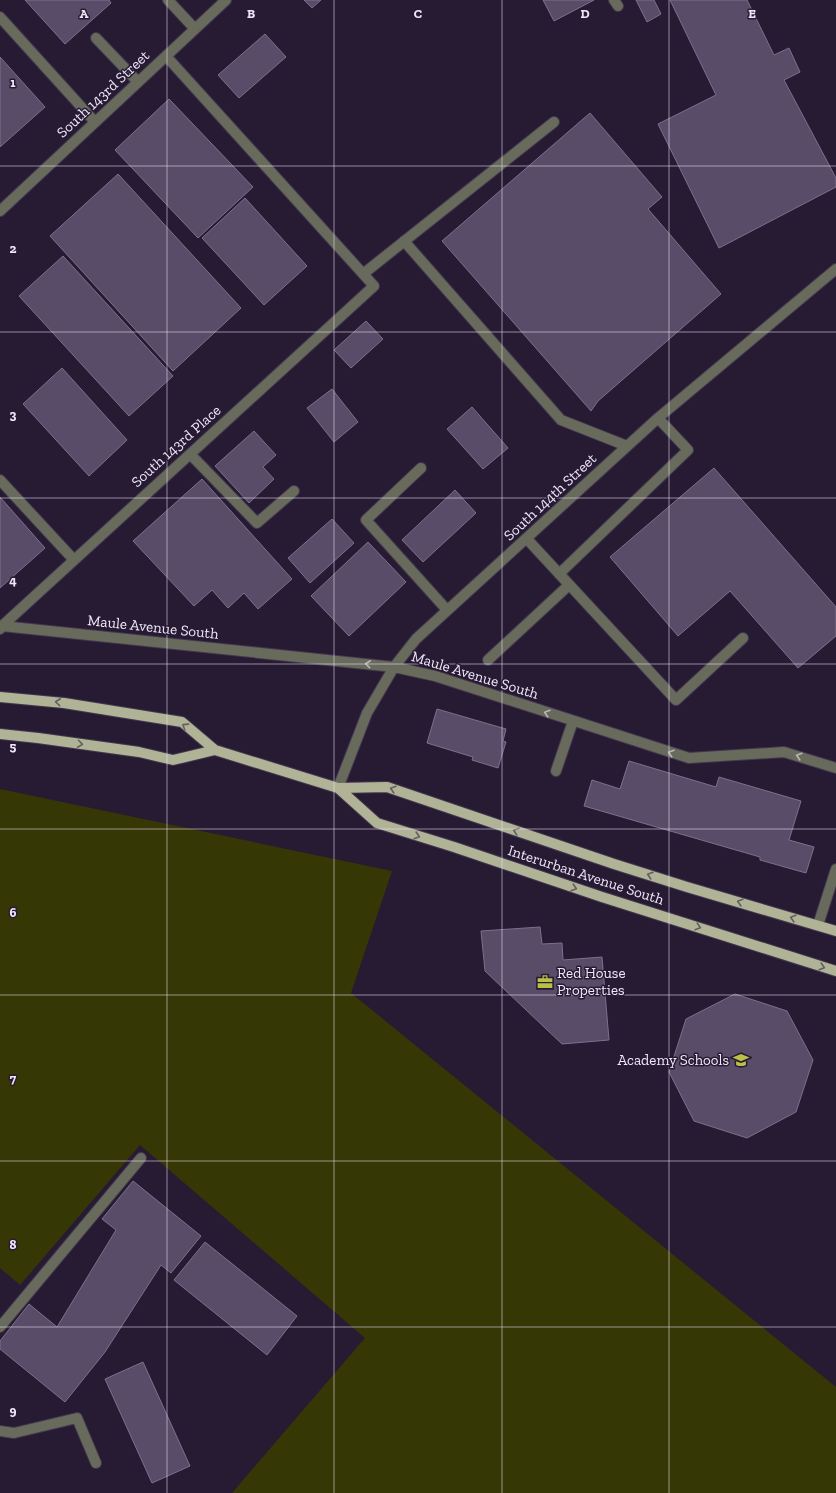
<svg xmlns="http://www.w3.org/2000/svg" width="836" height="1493" font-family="'Zilla Slab',serif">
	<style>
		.green { fill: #353705 }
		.building { fill: #594c68; stroke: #7d708e }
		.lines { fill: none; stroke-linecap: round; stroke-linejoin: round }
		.minor-casing { stroke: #433850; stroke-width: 12 }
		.major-casing { stroke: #433850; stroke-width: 12 }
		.minor { stroke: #686a5b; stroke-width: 10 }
		.major { stroke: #b0b395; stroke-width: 10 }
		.oneway { stroke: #b9b5ba }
		.oneway2 { stroke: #655f60 }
		.grid { fill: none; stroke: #efe7f9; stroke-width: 1; stroke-opacity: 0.55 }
		.labels { text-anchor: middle; stroke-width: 3; stroke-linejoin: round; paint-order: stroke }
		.street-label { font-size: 15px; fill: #efe7f9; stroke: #271b34 }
		.poi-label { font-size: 15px; fill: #efe7f9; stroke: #271b34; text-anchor: start }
		.grid-label { font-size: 13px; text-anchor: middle; font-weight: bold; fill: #efe7f9; stroke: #271b34; stroke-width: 3; stroke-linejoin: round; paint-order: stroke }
	</style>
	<rect width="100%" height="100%" fill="#271b34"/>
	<path class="green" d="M0,789L392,871L351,993L836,1387V1493H232L365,1338L140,1145L20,1285L0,1268Z"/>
	<path class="building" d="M25,0H109L111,3L65,44Z
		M304,0H321L312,8Z
		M543,0H594L554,21Z
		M636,0H654L661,14L647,22Z
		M670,0H747L774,55L789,48L800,72L784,80L836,178V187L719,248L658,124L716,95Z
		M265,34L286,57L239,98L218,75Z
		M0,57L45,107L0,147Z
		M169,99L253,187L198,238L115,150Z
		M590,113L662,197L648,209L721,294L598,401L591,411L442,241Z
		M118,174L241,308L173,371L50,236Z
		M245,198L307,266L264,305L202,238Z
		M63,256L173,376L129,416L19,296Z
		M366,321L383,339L351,368L334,350Z
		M62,368L127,440L89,476L23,404Z
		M332,389L358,422L334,442L307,408Z
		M472,407L508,448L483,469L447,429Z
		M254,431L276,455L263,467L274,479L249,503L215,466Z
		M714,468L836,607V636L798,668L730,591L678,636L610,557Z
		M202,479L292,579L258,609L244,593L228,608L212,590L194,606L133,541Z
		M455,490L476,513L423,562L402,540Z
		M0,497L45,548L0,588Z
		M332,519L354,543L310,583L288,558Z
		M368,542L406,582L349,636L311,596Z
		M437,709L506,729L503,741L506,742L498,768L472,760L473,757L427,743Z
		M629,761L716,787L719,777L801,801L789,840L814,847L806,873L760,860V857L584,806L592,780L620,789Z
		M540,927L542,944L562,943L563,960L602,957L609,1040L562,1044L485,971L481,931Z
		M735,994L787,1011L813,1060L796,1112L747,1138L694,1121L669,1072L686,1019Z
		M133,1181L201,1236L171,1273L161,1265L105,1352L65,1402L0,1349V1341L29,1304L57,1327L116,1230L102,1219Z
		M205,1242L297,1316L267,1355L174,1280Z
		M143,1362L190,1466L152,1483L105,1379Z"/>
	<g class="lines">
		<defs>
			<path id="minor" d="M168,0L195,29
				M614,0L618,6
				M0,17L95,122
				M96,38L138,82
				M0,211L226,0
				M404,241L561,420L627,446
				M363,274L554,122
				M190,454L257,523L294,491
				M421,468L366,520L447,610
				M0,480L74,560
				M527,539L676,700L743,638
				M559,574L688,450L658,418
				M2,626L394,667L435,676L689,758L784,752L836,768
				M0,629L2,626L374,286L166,56
				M488,660L569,585
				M556,771L573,721
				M338,788L367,713L394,667L416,639L658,418L836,269
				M818,925L836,869
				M0,1327L141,1158
				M0,1431L14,1433L77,1418L96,1463"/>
			<path id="major" d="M0,697L64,703L182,722L215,750L338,788L387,787L614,864L687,887L836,931
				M0,734L38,738L139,752L173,760L215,750
				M338,788L377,823L454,847L602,897L836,971"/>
		</defs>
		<use href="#minor" class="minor-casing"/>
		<use href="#major" class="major-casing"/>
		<use href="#minor" class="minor"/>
		<use href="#major" class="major"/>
	</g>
	<defs><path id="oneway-chevron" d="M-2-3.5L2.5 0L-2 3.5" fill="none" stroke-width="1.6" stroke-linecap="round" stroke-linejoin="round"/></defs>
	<g class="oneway">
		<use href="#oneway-chevron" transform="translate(368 664) rotate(-174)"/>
		<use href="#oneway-chevron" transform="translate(547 713) rotate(-162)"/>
		<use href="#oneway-chevron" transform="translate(671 753) rotate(-162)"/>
		<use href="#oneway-chevron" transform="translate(799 756) rotate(-163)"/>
	</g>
	<g class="oneway2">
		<use href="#oneway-chevron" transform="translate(58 702) rotate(-174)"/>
		<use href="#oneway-chevron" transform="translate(185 726) rotate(-147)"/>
		<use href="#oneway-chevron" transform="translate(80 744) rotate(8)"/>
		<use href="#oneway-chevron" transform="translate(393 789) rotate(-162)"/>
		<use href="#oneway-chevron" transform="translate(516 831) rotate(-161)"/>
		<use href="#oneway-chevron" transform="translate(417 836) rotate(17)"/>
		<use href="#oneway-chevron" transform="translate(650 875) rotate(-162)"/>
		<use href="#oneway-chevron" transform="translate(574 888) rotate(18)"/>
		<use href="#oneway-chevron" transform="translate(740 902) rotate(-164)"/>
		<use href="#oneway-chevron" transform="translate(793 918) rotate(-164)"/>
		<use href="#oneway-chevron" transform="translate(698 927) rotate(18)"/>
		<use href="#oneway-chevron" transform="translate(822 967) rotate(17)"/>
	</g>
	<path class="grid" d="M167,0V1493M334,0V1493M502,0V1493M669,0V1493M0,166H836M0,332H836M0,498H836M0,664H836M0,829H836M0,995H836M0,1161H836M0,1327H836"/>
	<defs>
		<symbol id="office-bare" viewBox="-9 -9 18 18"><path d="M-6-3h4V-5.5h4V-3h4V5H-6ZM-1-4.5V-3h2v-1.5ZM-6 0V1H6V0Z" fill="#bac045" stroke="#271b34" stroke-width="2.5" paint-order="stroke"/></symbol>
		<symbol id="school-bare" viewBox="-9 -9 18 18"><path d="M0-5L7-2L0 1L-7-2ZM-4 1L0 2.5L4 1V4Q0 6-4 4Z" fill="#bac045" stroke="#271b34" stroke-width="2.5" paint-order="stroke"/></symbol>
	</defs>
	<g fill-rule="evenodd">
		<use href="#office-bare" x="534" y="971" width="22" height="22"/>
		<use href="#school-bare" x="730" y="1049" width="22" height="22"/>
	</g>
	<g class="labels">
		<g class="street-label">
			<text transform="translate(103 94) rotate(-43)" y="5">South 143rd Street</text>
			<text transform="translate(176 446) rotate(-42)" y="5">South 143rd Place</text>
			<text transform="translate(550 497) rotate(-43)" y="5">South 144th Street</text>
			<text transform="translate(153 627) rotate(6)" y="5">Maule Avenue South</text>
			<text transform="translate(475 675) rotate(17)" y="5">Maule Avenue South</text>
			<text transform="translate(586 875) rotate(18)" y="5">Interurban Avenue South</text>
		</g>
		<g class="poi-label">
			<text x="557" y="978">Red House<tspan x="557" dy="17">Properties</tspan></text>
			<text x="729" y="1065" text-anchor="end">Academy Schools</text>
		</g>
	</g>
	<g class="grid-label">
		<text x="84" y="18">A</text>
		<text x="251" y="18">B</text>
		<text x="418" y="18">C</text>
		<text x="585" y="18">D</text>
		<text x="752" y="18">E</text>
		<text x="13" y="87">1</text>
		<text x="13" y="253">2</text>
		<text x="13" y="419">3</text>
		<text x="13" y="585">4</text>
		<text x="13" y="751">5</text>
		<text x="13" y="917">6</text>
		<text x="13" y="1083">7</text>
		<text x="13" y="1249">8</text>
		<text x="13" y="1415">9</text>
	</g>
</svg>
